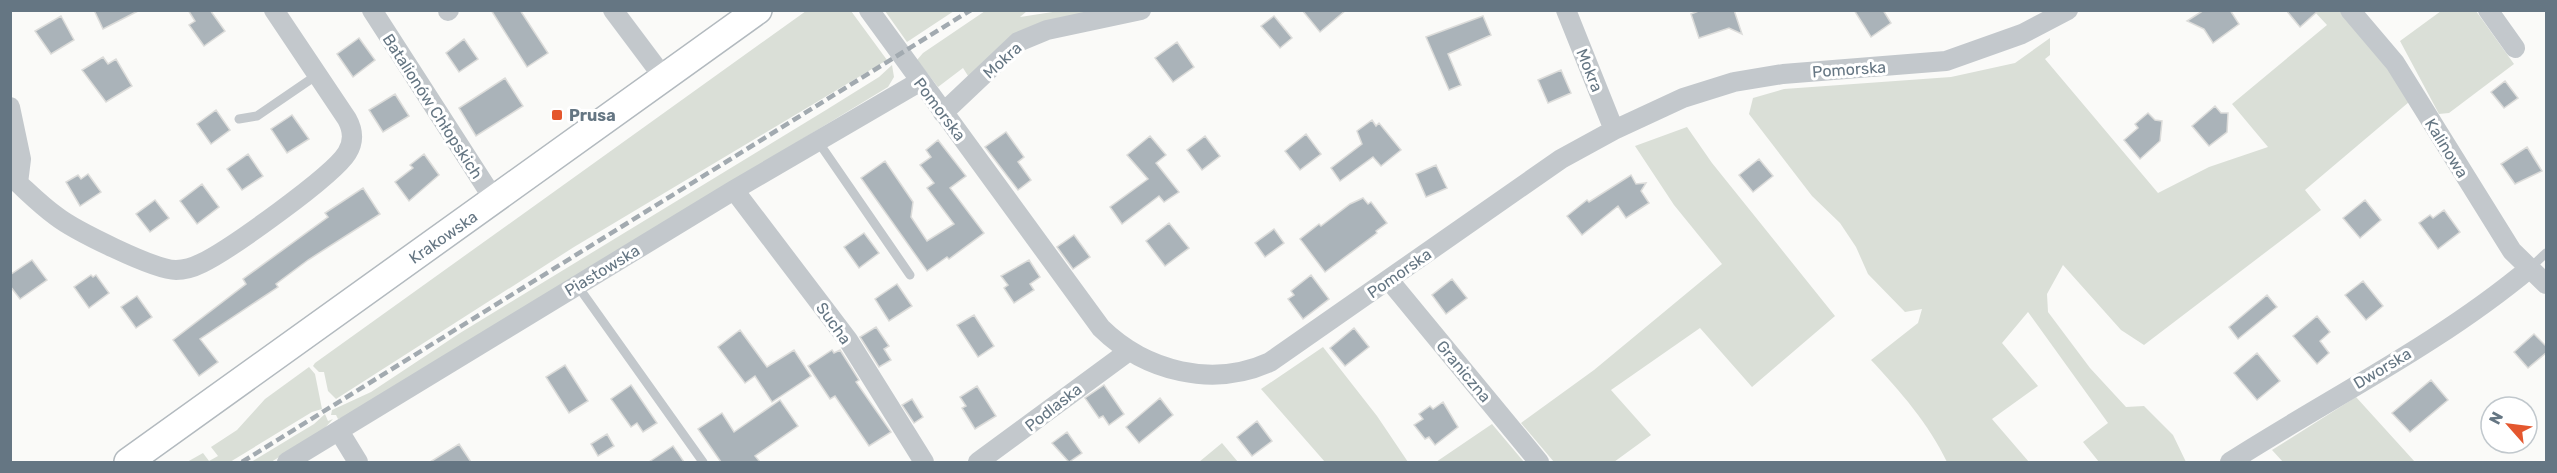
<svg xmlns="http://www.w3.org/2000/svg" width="2557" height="473" font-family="Rubik,sans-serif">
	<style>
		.green { fill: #dadfd7 }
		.building { fill: #aab3b9; stroke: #dcdcda; stroke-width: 1.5 }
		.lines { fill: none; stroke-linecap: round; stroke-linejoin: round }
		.secondary-casing { stroke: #b3babf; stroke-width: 30 }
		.service { stroke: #c3c8cc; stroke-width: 9 }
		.minor { stroke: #c3c8cc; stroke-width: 20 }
		.secondary { stroke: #fff; stroke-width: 27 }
		.rail { stroke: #a2aab0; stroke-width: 4.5; stroke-dasharray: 9 4.5; stroke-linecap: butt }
		.poi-dot { fill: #e4572e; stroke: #fff; stroke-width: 2 }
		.labels { text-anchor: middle; stroke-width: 6; stroke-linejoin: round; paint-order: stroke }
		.street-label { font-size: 16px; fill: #657683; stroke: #fff }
		.poi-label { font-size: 16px; font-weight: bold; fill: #657683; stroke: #fff; text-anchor: start }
	</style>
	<rect width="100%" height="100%" fill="#fafaf8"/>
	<path class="green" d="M2313,10H2342L2395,75L2409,102L2305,190L2321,210L2144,345L2121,330L2063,265L2047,294L2048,312L2090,368L2126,407L2144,406L2173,435L2186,462H2099L2083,442L2108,423L2028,312L2002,343L2038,386L1992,419L2029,462H1947C1929,424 1900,391 1871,360L1918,323L1922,309L1905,312L1868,274L1856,247L1840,223L1812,196L1749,114L1753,98L1784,89L1951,77L2015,63L2050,38V55L2045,59L2158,193L2209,167L2268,147L2232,104L2327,25Z
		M806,11H851L887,60L574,247L336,399L328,391L324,372H319L313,366L315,363Z
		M885,11H954L907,42Z
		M985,11H1027L1020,17L1059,11H1117L1026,30L972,82L963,68L938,87L917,60L923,53Z
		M2441,11H2476L2514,64L2449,113L2439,114L2400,41Z
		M892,65L894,77L888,87L344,417L338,419L336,415H331L332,410L371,392L460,333L826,110L879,77Z
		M1687,127L1712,163L1835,316L1752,387L1700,328L1611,390L1651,435L1614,462H1554L1521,423L1594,370L1722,264L1674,205L1635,146Z
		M1323,347L1377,416L1408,462H1325L1261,389Z
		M309,367L315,374L322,409L312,412L230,462H187L203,453L209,461L218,456L211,447L237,430L265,399Z
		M2356,397L2415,462H2283L2272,450Z
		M325,414L328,421L333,419L322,431L271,462H251L314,424Z
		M1492,424L1524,462H1436Z
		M1222,443L1238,462H1199Z"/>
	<path class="building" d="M94,10H140L103,29Z
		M188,10H210L225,31L204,46L189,25L195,21Z
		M491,10H520L548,53L527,67Z
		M1302,10H1346L1320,32Z
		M1701,10H1734L1742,34L1729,28L1699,38L1691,14Z
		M1854,10H1883L1891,23L1871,37Z
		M2204,10H2230L2239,24L2213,43L2204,29L2187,21Z
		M2286,10H2319L2300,27Z
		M61,16L74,40L51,54L35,31Z
		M1274,16L1292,38L1280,48L1261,26Z
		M1483,16L1491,35L1448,54L1461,85L1449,90L1426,37Z
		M359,38L375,60L353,77L337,54Z
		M464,39L478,59L459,72L446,53Z
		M1177,42L1194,67L1173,82L1155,58Z
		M103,57L108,64L116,59L132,86L106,102L82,70Z
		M1561,70L1571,93L1548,103L1538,80Z
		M505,78L523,106L476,136L459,108Z
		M2505,81L2518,98L2504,108L2491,92Z
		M395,94L409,116L383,132L369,110Z
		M2215,106L2221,113H2228L2227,132L2209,146L2192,126Z
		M216,110L230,130L211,144L197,124Z
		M2148,113L2155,120L2162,121L2160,141L2140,159L2124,140L2138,128L2135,124Z
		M292,115L309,139L287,153L271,129Z
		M1372,120L1376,126L1379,123L1401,150L1381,166L1373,157L1340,181L1331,168L1362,144L1357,131Z
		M1006,132L1024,157L1018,162L1031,180L1018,190L985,147Z
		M1306,134L1321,154L1300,170L1285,151Z
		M1150,136L1166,155L1156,163L1179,192L1164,202L1159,196L1122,224L1110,207L1148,179L1127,155Z
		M1205,136L1220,156L1202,170L1187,150Z
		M938,140L966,176L950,188L984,233L949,259L947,257L927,271L861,178L885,161L913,202L911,217L927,241L954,224L927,188L934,183L920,165L931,157L926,150Z
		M2527,147L2542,171L2515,184L2501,164Z
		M248,154L263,176L242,190L227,169Z
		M424,154L439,175L409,201L395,182L413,168L410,165Z
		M1759,159L1773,176L1753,192L1739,175Z
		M1436,165L1447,188L1426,197L1416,174Z
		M88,174L101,192L80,206L66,182L78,175L81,179Z
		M1631,175L1636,184L1646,183L1641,191L1649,203L1626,218L1618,206L1582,235L1567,216L1587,200L1589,202Z
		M202,184L219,207L197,224L180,201Z
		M363,188L380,214L308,260L276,284L278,287L200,339L218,362L199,376L173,340L246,284L243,279L328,217L325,213Z
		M1363,198L1368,204L1371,202L1387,223L1376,231L1377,233L1325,272L1300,239L1319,224L1321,226L1350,204Z
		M155,200L169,218L150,232L136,214Z
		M2365,200L2381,220L2360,238L2343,218Z
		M2444,210L2460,232L2438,249L2419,223L2430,215L2433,218Z
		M1169,223L1189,248L1165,266L1146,241Z
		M1274,229L1284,243L1265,257L1255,243Z
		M864,233L879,253L859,268L844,247Z
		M1074,235L1090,257L1073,269L1057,247Z
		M32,260L47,280L20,299L10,286V275Z
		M1029,260L1040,277L1030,284L1034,290L1014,303L1004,288L1008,285L1001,276Z
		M91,275L93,277L96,275L109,293L89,308L74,287Z
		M1311,275L1329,299L1303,319L1288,299L1294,295L1291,291Z
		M1452,279L1467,298L1446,314L1432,295Z
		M2363,281L2383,306L2366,320L2345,295Z
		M897,284L912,306L889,321L875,299Z
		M2267,295L2277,307L2238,339L2229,327Z
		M137,296L152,317L136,328L121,307Z
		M974,315L994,346L978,357L957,325Z
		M2317,316L2330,332L2320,341L2329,353L2317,364L2293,336Z
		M876,327L889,346L884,349L891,360L879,367L860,337Z
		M1354,328L1369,347L1345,366L1330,348Z
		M740,330L767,367L794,350L811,376L772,402L755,376L745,383L718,347Z
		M2534,334L2547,347V352L2528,368L2514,352Z
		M832,350L834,353L840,350L859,380L856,382L891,432L869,446L835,396L830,399L808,366Z
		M2257,353L2280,381L2257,400L2234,373Z
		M565,365L588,401L569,413L546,377Z
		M2431,380L2448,400L2410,432L2392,413Z
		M631,385L657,423L643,432L637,423L631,427L611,399Z
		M1104,385L1124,414L1109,425L1103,416L1099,418L1085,398Z
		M977,386L996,416L975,429L962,408L966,406L960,397Z
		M1160,398L1173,415L1139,443L1126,427Z
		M912,399L923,417L914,423L902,405Z
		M780,400L798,426L755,456L760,462H721L698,429L722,413L734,432Z
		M1443,402L1458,427L1435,445L1429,437L1425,439L1414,425L1423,419L1419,414L1430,406L1433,409Z
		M1257,421L1272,441L1252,456L1237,437Z
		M1067,432L1082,453L1069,462L1052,443Z
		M607,434L614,446L598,456L591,444Z
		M459,444L471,462H430Z
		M673,446L684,462H649Z"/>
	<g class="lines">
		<defs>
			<path id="secondary" d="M128,462L758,10"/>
		</defs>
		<use href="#secondary" class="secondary-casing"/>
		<path class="service" d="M239,119L257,116L317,75
			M817,140L910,275
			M2530,268L2546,253
			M577,285L703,462"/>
		<path class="minor" d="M372,10L495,201
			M613,10L664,78
			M869,10L1101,328C1146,372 1213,388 1270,362L1561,159L1614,130L1683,98L1734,82L1783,74L1946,61L2022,34L2068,10
			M1566,10L1614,130
			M2350,10L2395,63L2512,251L2546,284
			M2488,10L2515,48
			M448,11L449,10
			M10,107L21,159L18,183C30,194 42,206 56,216C74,230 154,270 176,270C185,270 194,267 202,263C229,250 333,176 347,153C354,142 353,130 347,119L274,10
			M943,113L1018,42L1047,30L1141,10
			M734,190L848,340L924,462
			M1389,280L1539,462
			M339,431L358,462
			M287,462L734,190L919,82
			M978,462L1129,351
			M2230,462C2330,398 2439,344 2530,268"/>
		<use href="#secondary" class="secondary"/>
		<path class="rail" d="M242,462L971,10"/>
	</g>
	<rect class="poi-dot" x="551" y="109" width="12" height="12" rx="3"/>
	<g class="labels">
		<g class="street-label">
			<text transform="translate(1002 60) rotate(-42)" y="6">Mokra</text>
			<text transform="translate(1849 69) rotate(-4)" y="6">Pomorska</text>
			<text transform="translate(1590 70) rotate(68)" y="6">Mokra</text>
			<text transform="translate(433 106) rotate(57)" y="6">Batalionów Chłopskich</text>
			<text transform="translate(940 109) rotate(53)" y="6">Pomorska</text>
			<text transform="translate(2447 148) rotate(58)" y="6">Kalinowa</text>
			<text transform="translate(443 237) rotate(-35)" y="6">Krakowska</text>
			<text transform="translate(602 270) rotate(-31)" y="6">Piastowska</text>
			<text transform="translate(1399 273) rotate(-35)" y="6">Pomorska</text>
			<text transform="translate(834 323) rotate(54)" y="6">Sucha</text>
			<text transform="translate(2382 368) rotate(-31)" y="6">Dworska</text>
			<text transform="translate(1464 371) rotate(50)" y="6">Graniczna</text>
			<text transform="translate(1053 407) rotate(-38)" y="6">Podlaska</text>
		</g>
		<g class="poi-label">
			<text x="569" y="121">Prusa</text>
		</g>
	</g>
	<rect width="2557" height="473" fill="none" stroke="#657683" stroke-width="24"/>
	<g transform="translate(2509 425) rotate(298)"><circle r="28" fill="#ffffff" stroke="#c1c8cd" stroke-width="1.5"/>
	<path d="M0-4.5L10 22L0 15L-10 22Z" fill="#e4572e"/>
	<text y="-9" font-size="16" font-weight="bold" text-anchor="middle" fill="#657683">N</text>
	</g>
</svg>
